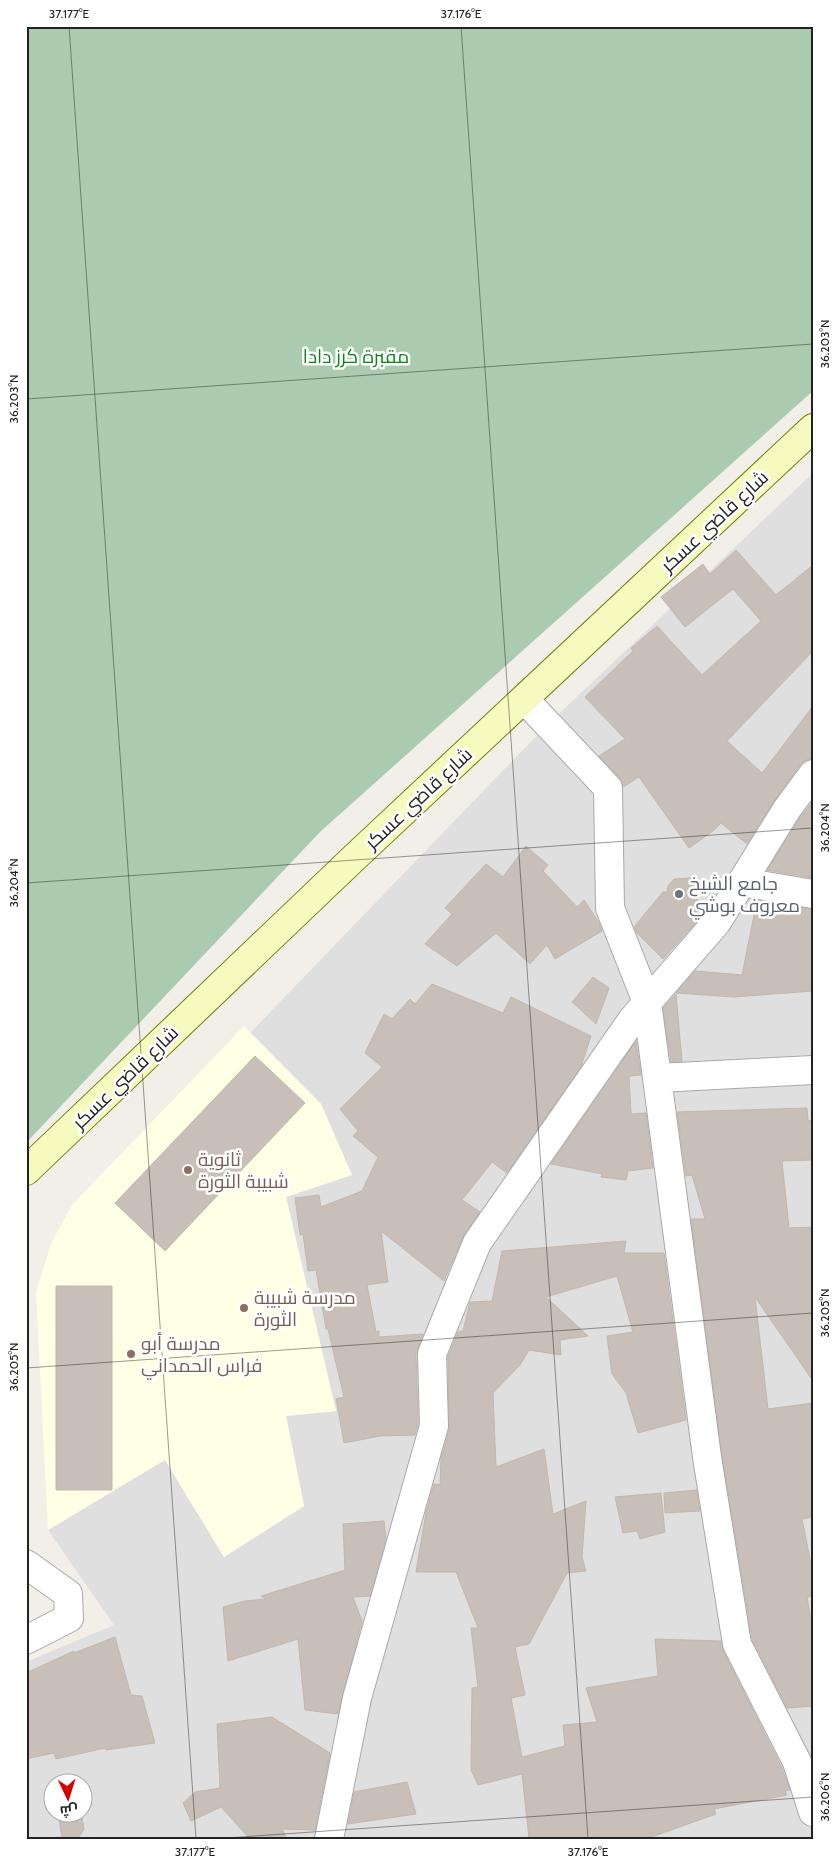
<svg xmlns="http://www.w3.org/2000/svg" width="839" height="1865" font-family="Cabin,Cairo,sans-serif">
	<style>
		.residential { fill: #e0dfdf; fill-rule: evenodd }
		.education { fill: #ffffe5 }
		.cemetery { fill: #aacbaf }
		.building { fill: #c7bfb8; stroke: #c4b6ab }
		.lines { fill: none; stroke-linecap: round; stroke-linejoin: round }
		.street-casing { stroke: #a9a9a9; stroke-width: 30 }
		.secondary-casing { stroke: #707d05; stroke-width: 30 }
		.street { stroke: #fff; stroke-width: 28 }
		.secondary { stroke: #f7fabf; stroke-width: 28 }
		.ticks { fill: none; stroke: #222; stroke-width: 1; stroke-opacity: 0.45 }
		.worship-dot { fill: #6b7280; stroke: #fff; stroke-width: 2 }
		.education-dot { fill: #8d6e63; stroke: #fff; stroke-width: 2 }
		.labels { text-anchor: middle; stroke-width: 5; stroke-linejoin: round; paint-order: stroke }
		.park-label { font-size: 19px; fill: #0c8416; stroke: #fff }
		.street-label { font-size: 19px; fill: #222; stroke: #fff }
		.worship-label { font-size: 19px; fill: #5b616d; stroke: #fff; text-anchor: start }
		.education-label { font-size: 19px; fill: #785e54; stroke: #fff; text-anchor: start }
		.neatline { fill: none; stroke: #222; stroke-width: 2 }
		.ticks-label { font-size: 12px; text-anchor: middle; fill: #222 }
	</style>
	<rect width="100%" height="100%" fill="#f2efe9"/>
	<path class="residential" d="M813,473V1839H26V1662L114,1625L48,1530L165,1459L224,1557L304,1506L286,1416L336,1411L286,1197L351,1175L321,1104L250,1033L547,725ZM52,1782H82V1812H52Z"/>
	<path class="education" d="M244,1026L321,1104L352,1175L286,1197L336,1411L286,1416L304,1506L224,1557L165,1460L48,1530L36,1292L51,1244L72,1205Z"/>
	<path class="cemetery" d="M26,26H813V391L320,832L26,1143Z"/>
	<path class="building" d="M736,550L776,595L813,565V651L727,741L762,773L813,706V758L806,760L800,765L774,801L747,844L721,823L713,831L689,848L639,777L623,787L619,777L599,756L625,739L585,697L633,651L631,648L657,626L702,675L761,621L733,589L685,627L661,597L703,564L710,574Z
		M813,801V878L767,870L800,818Z
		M526,846L548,865L543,871L577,907L584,900L599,923L602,931L555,959L547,945L530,964L496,933L457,966L425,944L452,914L445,908L486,864L503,877Z
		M691,878L702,916L663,959L637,933L634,927L663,892H667L668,886L674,879Z
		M757,900L812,909L813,991L734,997L676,993L695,971L742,975Z
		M593,977L609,988L596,1024L572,1002Z
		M432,984L503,1013L511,997L591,1036L581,1067L507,1173L492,1162L462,1200L480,1212L463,1237L444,1281L381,1231L388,1282L367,1285L376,1332L379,1331V1337L423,1334L416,1354L418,1424L415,1435L380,1436L344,1443L336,1399L344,1397L328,1329H326L316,1270L308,1271L303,1234L300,1235L295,1198L319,1195L321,1207L362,1191L378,1157L353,1136L358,1131L340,1109L382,1067L365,1053L384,1014L392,1019L410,999L415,1004Z
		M676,994L682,1061L671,1062L663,1008Z
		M636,1041L641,1075L629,1076L631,1114L646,1113L653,1168L628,1171L626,1180L601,1177L602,1174L551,1164Z
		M255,1056L305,1103L165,1251L115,1203Z
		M807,1108L808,1121L813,1120V1160L782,1161L789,1228L813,1227V1381L755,1297L768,1409L813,1403V1517L802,1519L813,1574V1596L807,1597L813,1632V1706L787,1708L752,1639L722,1455L691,1219H705L692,1175L686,1176L677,1112Z
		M626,1241L624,1253H664L686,1420L638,1433L626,1393L612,1374L607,1336L633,1332L617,1276L546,1297L588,1336L560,1340L561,1355L529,1350L520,1365L493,1393L496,1467L544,1449L553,1514L586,1501L582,1557L586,1571L567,1573L529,1644L515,1647L525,1695L511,1698L522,1757L565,1746L563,1725L597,1722L586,1688L658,1676L655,1639L721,1641L723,1651L782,1768L790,1790L785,1791L787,1795L714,1809L716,1814L646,1839H605L604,1836L573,1839H529L522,1774L478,1785L471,1770L472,1688L478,1687L471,1628H478L456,1572H416L426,1512L434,1484L440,1485L441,1459L449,1430L448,1357L458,1332L463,1331L470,1302L492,1301L502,1251Z
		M56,1286H112V1490H56Z
		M697,1490L700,1511L665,1513L664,1493Z
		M661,1493L665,1532L640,1539L637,1531L623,1533L615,1497Z
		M384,1521L386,1538L370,1596L353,1597L362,1621L338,1714L305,1710L298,1639L228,1661L223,1607L245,1601L266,1599L261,1596L345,1570L343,1524Z
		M115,1637L131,1695L142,1696L155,1743L106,1750L105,1748L56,1759L54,1753L26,1759V1673L74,1651V1653Z
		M272,1717L330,1753L315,1830L282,1829L287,1839H250L221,1807L191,1821L183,1803L195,1792L220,1788L217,1724Z
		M407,1782L416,1814L348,1824L354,1792Z
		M58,1812H81L84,1829L79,1837L62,1839Z"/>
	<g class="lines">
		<defs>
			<path id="street" d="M524,699L608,788L610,908L647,1002L707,1457L737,1644L797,1762L813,1812
				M742,882L813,894
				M658,1078L813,1070
				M26,1564L68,1594L69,1618L26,1640
				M329,1839L357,1698L434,1426L432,1354L477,1243L632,1020L717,922L787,809L813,774"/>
			<path id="secondary" d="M26,1171L356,856L813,428"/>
		</defs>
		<use href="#street" class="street-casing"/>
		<use href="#secondary" class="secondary-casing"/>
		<use href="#street" class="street"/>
		<use href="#secondary" class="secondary"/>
	</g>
	<path class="ticks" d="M69,26L196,1839M461,26L588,1839M26,399L813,344M26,883L813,828M26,1368L813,1313M212,1839L813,1797"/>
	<circle class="worship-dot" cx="679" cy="894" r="5"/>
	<g class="education-dot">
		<circle cx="188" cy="1170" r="5"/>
		<circle cx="244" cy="1308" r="5"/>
		<circle cx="131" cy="1354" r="5"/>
	</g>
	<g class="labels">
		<g class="park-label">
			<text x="356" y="363">مقبرة كرز دادا</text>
		</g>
		<g class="street-label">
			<text transform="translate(714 521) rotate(-43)" y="7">شارع قاضي عسكر</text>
			<text transform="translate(418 798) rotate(-43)" y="7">شارع قاضي عسكر</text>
			<text transform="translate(125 1077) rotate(-44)" y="7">شارع قاضي عسكر</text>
		</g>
		<g class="worship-label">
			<text x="689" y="890">جامع الشيخ<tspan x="689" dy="22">معروف بوشي</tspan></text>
		</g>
		<g class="education-label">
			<text x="198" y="1166">ثانوية<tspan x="198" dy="22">شبيبة الثورة</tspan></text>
			<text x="254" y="1304">مدرسة شبيبة<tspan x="254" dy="22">الثورة</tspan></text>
			<text x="141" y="1350">مدرسة أبو<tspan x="141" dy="22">فراس الحمداني</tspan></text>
		</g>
	</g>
	<rect width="839" height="1865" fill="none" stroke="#ffffff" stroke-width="55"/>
	<g transform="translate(68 1798) rotate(176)"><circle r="24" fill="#ffffff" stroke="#a7a7a7"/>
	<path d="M0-4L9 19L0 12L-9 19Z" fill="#d40000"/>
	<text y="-8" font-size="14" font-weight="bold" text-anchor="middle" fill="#222222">ش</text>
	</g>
	<rect x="28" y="28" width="784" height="1810" class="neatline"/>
	<g class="ticks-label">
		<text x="69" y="18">37.177°E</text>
		<text x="461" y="18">37.176°E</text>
		<text transform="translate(825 344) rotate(-90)" y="4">36.203°N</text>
		<text transform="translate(14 399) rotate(-90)" y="4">36.203°N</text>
		<text transform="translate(825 828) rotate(-90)" y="4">36.204°N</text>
		<text transform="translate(14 883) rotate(-90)" y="4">36.204°N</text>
		<text transform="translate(825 1313) rotate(-90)" y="4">36.205°N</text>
		<text transform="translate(14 1367) rotate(-90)" y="4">36.205°N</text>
		<text transform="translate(825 1797) rotate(-90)" y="4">36.206°N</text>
		<text x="195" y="1856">37.177°E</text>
		<text x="588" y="1856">37.176°E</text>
	</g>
</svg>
